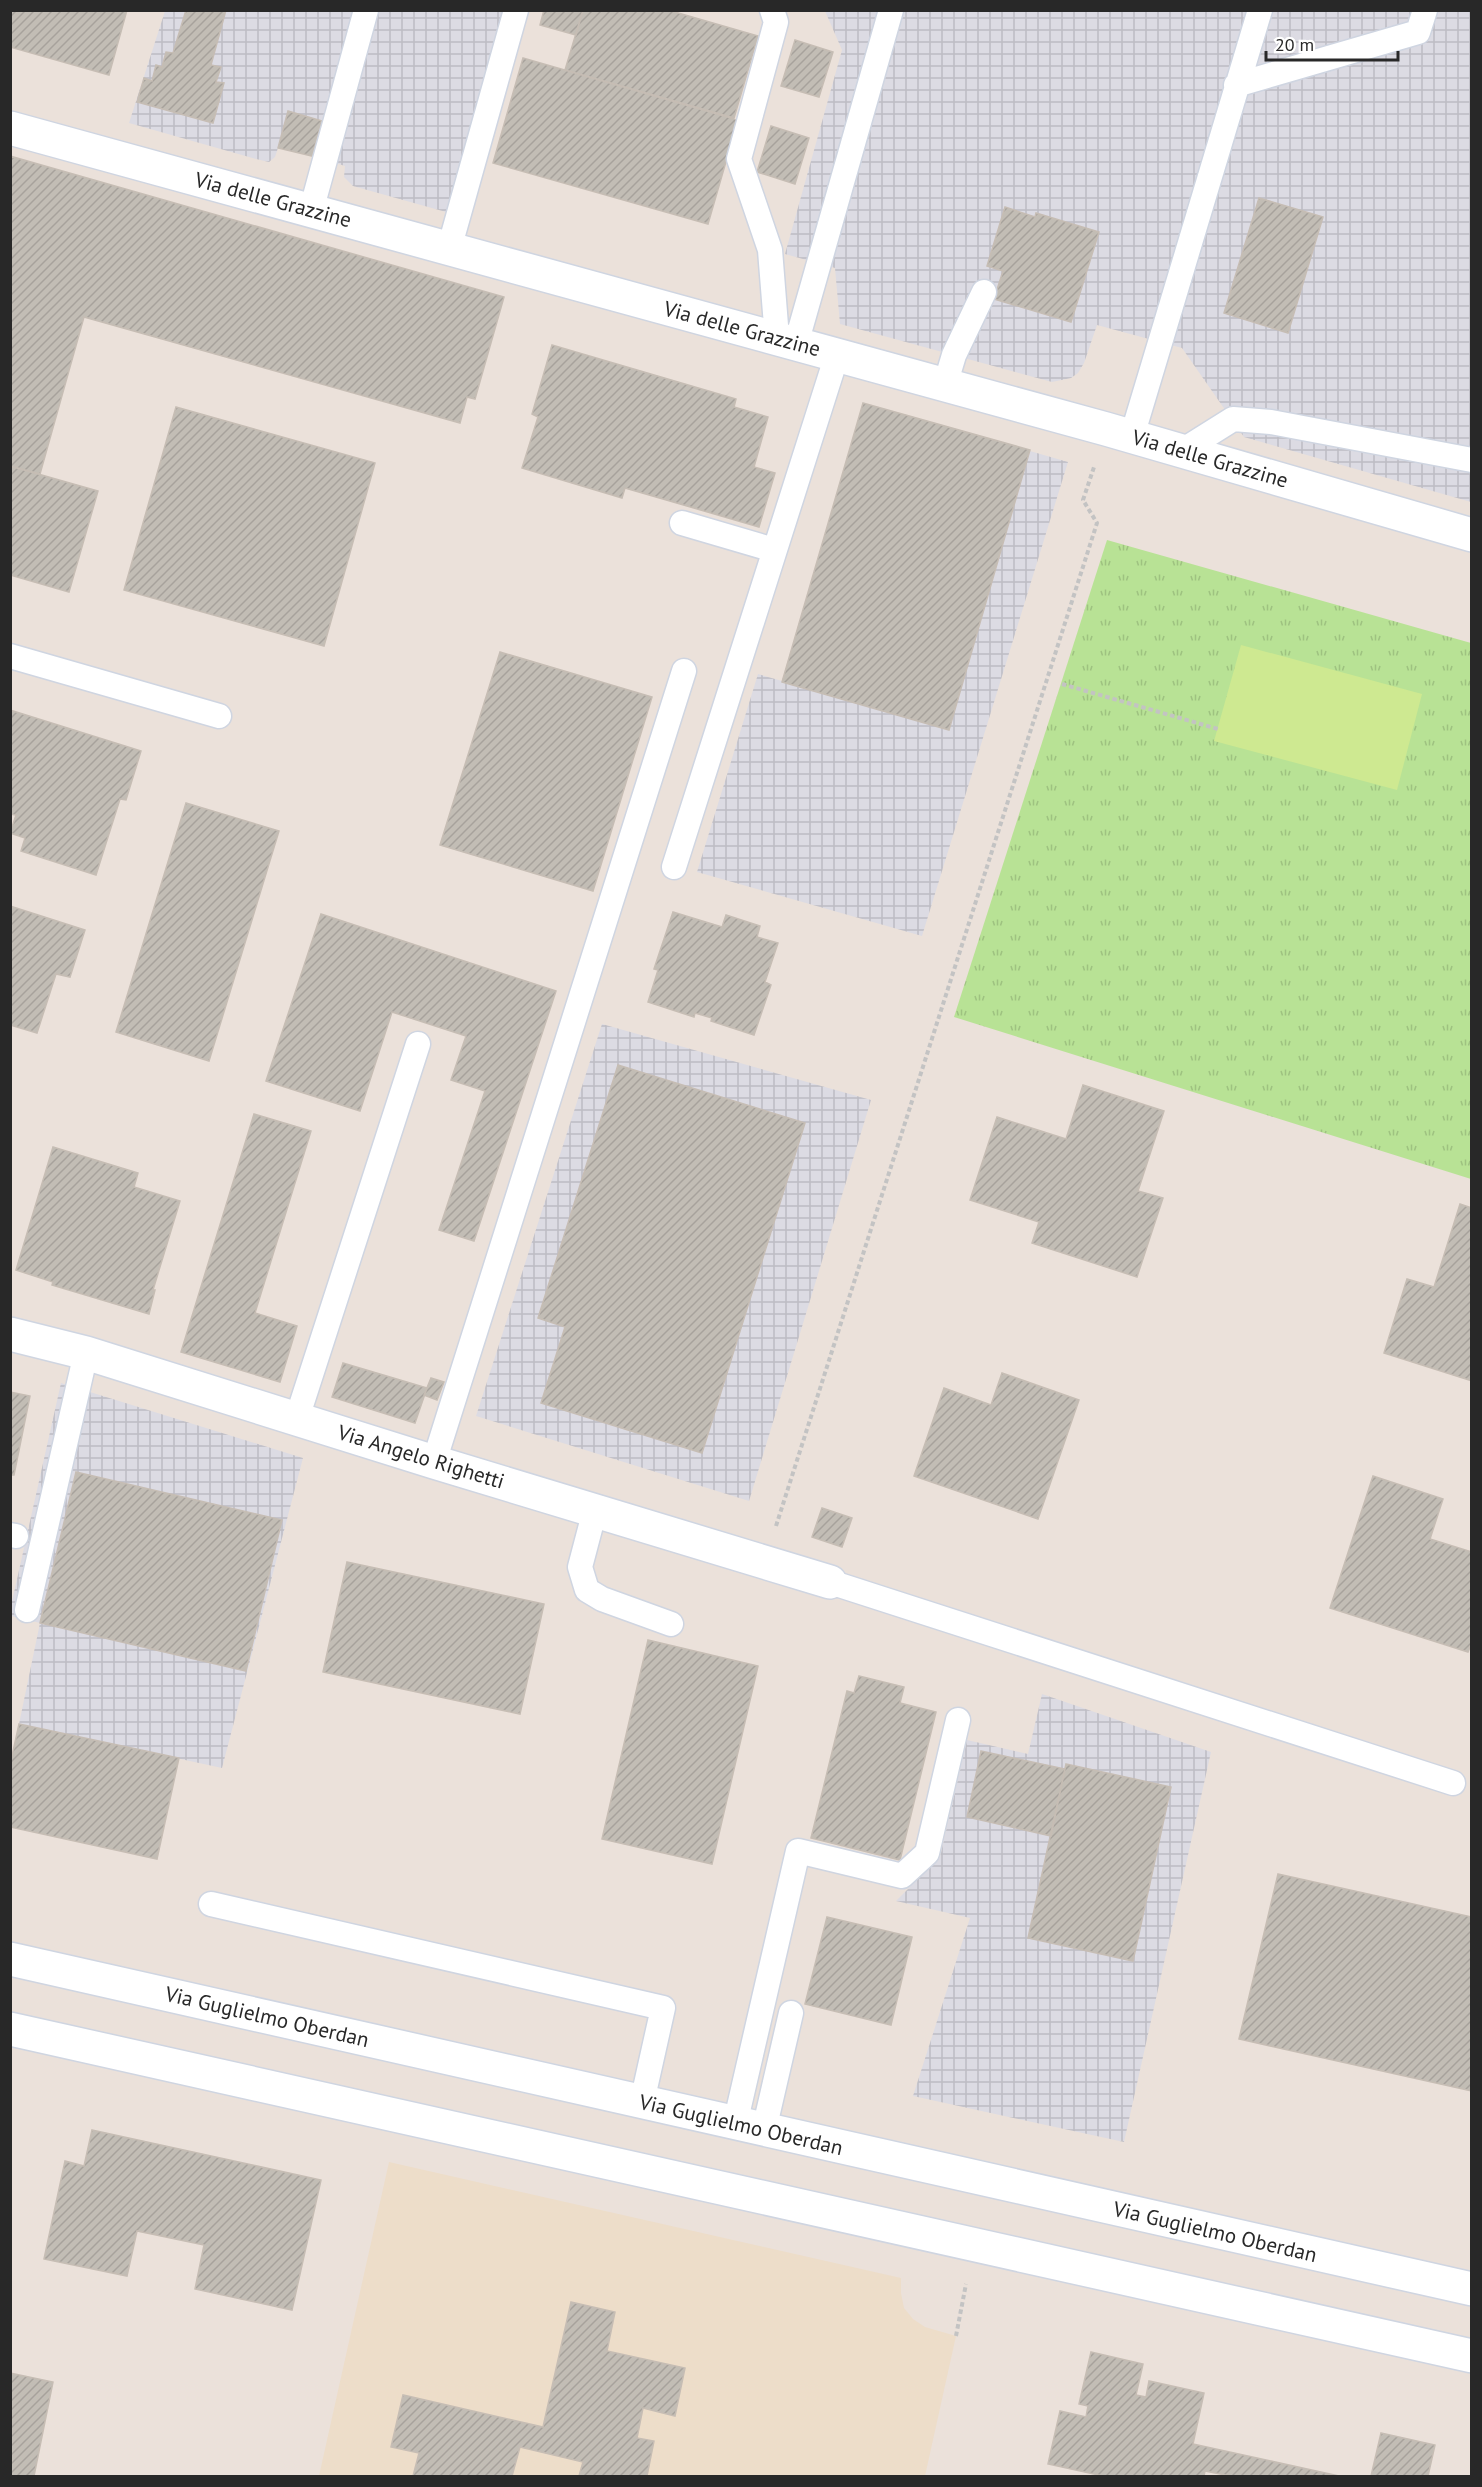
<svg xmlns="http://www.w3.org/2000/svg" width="1482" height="2487" font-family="'PT Sans',sans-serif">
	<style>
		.industrial { fill: url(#industrial-grid) }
		.education { fill: #edddc9 }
		.park { fill: url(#park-tufts) }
		.pitch { fill: #cee991 }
		.building { fill: url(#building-hatch); stroke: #c6bdb4; stroke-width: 1.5 }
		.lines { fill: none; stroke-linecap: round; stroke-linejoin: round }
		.lane-casing { stroke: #cfd5e1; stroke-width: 27 }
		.street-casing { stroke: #cfd5e1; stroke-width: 36 }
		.secondary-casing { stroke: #cfd5e1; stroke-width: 36 }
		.path { stroke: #c3c3c3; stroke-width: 4; stroke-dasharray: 4.5 3; stroke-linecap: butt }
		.lane { stroke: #fff; stroke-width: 24 }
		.street { stroke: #fff; stroke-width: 33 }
		.secondary { stroke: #fff; stroke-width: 33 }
		.labels { text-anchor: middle; stroke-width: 5; stroke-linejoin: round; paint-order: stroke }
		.street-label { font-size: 21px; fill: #282828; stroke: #fff }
	</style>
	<defs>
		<pattern id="industrial-grid" width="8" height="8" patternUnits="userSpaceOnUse" patternTransform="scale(1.5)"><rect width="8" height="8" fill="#dcdbe3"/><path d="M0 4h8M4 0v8" fill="none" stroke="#bdbcc3"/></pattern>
		<pattern id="park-tufts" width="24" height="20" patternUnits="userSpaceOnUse" patternTransform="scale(1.5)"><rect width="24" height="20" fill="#b8e295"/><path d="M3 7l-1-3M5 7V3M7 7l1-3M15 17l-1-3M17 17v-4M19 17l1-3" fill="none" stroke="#9ec280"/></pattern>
		<pattern id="building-hatch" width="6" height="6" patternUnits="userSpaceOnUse" patternTransform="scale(1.5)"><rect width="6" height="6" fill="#c2bdb5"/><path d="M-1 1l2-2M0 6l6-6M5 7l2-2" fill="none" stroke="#a7a29c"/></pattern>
	</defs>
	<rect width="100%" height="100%" fill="#ebe1da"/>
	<path class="industrial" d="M165,11H504L446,212L353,186L344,177L345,166L312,156L278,148L275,157L269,162L256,159L129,123Z
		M825,11H1471V502L1244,437L1182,348L1097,325L1084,363L1078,373L1071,378L1052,382L840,324L835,268L785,254L842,50Z
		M863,403L1068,462L922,936L697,872L758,674L782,681Z
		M602,1024L871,1100L749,1501L476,1416Z
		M61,1383L303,1458L222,1768L19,1724L40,1623L11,1616V1606Z
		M1042,1694L1211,1752L1124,2142L913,2096L970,1918L896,1901L940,1857L967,1740L1028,1754Z"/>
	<path class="education" d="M389,2162L901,2278V2293L904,2308L913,2319L925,2327L956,2336L925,2476H319Z"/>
	<path class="park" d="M1107,540L1471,643V1179L954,1017Z"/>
	<path class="pitch" d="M1241,645L1422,694L1397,790L1214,741Z"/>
	<path class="building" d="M10,10H127L109,75L10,47Z
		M186,10H226L211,65L221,67L216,82L224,83L213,123L137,102L144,78L152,81L156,65L162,67L166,52L173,53Z
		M544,10H583L576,35L540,25Z
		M583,10H668L758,36L734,118L565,70Z
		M795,40L833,52L819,97L781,86Z
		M523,58L738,120L708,224L493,163Z
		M288,111L322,121L312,156L278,148Z
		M771,126L809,138L795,184L757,172Z
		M10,156L504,297L475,399L467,397L460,423L84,317L40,474L10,466Z
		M1259,198L1323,217L1288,333L1224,313Z
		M1005,207L1035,217L1036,213L1099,232L1071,322L994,299L1003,271L987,266Z
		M552,345L736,399L734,407L768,417L754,467L775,473L759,527L625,488L622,498L522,468L538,417L532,414Z
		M863,403L1030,450L949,730L782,682Z
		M176,407L375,463L324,646L124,590Z
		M10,466L98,491L69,592L10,575Z
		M500,652L652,697L593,891L440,845Z
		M10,710L141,751L126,800L120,799L96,875L21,851L25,838L10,833L16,815L10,814Z
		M186,803L279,831L209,1061L116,1032Z
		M10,906L85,930L70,977L56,974L37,1033L10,1025Z
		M673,912L722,927L726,915L760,926L757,937L778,943L765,982L771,985L754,1035L711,1021L712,1018L695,1013L694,1017L648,1002L658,970L654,969Z
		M321,914L556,991L474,1241L439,1230L485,1091L451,1080L466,1036L392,1012L360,1111L266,1081Z
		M618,1065L805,1123L702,1453L541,1403L565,1327L538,1318Z
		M1083,1085L1164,1111L1138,1191L1163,1198L1137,1277L1032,1243L1039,1222L970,1200L997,1117L1066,1139Z
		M254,1114L311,1131L255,1313L297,1326L280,1382L181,1352Z
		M53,1147L138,1173L134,1187L180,1201L153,1290H155L149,1314L52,1285L53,1282L16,1270Z
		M1460,1204L1472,1208V1381L1384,1353L1407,1279L1434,1287Z
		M343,1363L427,1388L415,1423L332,1397Z
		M1002,1373L1079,1400L1038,1519L914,1476L944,1388L991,1405Z
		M431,1378L444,1382L437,1400L424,1395Z
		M10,1392L30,1396L14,1475H10Z
		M76,1472L282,1520L246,1671L40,1623Z
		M1373,1476L1443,1499L1430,1539L1472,1552V1642L1468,1652L1330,1608Z
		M822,1508L852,1518L842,1547L812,1537Z
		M347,1562L544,1604L520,1714L323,1672Z
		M648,1640L758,1666L712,1864L602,1839Z
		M859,1676L904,1687L900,1703L936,1712L900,1860L811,1838L847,1691L854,1693Z
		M19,1724L179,1758L157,1859L10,1827V1765Z
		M981,1751L1065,1769L1051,1836L967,1817Z
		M1066,1764L1171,1787L1133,1961L1028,1938Z
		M1278,1874L1472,1917V2091L1239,2039Z
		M827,1917L912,1937L891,2025L805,2004Z
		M92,2130L321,2180L292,2310L195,2289L204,2245L137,2231L127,2276L44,2259L65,2161L84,2166Z
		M571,2302L615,2312L607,2351L685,2368L675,2416L643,2408L637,2438L654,2441L647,2476H579L583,2462L520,2447L512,2476H413L419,2453L391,2447L403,2395L543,2427Z
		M1091,2352L1143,2364L1136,2395L1146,2397L1149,2381L1204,2393L1193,2444L1339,2476H1230L1205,2471L1204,2476H1103L1048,2464L1060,2411L1086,2417L1088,2406L1079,2404Z
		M10,2373L53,2382L34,2476H10Z
		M1381,2433L1435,2445L1428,2476H1371Z"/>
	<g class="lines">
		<defs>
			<path id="lane" d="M772,10L776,22L739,159L770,250L777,338
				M1236,85L1418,32L1425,10
				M311,211L366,10
				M449,249L516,10
				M796,344L891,10
				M945,385L954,355L984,292
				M1132,436L1260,10
				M1182,451L1233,419L1271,422L1472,460
				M682,523L774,550
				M10,656L219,716
				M674,867L837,355
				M297,1418L418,1044
				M434,1462L684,671
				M595,1510L580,1567L587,1590L602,1599L671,1624
				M10,1535L16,1536
				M830,1582L1453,1783
				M27,1610L86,1353
				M211,1904L663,2008L642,2102
				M735,2124L798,1851L902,1876L927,1853L958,1720
				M764,2130L791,2013"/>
			<path id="street" d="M10,128L1106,429L1472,535
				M10,1334L86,1353L434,1462L830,1582"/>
			<path id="secondary" d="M10,1959L1472,2289
				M10,2029L1472,2356"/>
		</defs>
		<use href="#lane" class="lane-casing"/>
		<use href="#street" class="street-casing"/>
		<use href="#secondary" class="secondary-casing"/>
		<path class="path" d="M1062,684L1218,729
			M776,1526L1097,523L1083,500L1094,467
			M956,2336L966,2284"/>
		<use href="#lane" class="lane"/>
		<use href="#street" class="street"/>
		<use href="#secondary" class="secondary"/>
	</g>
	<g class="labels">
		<g class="street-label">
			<text transform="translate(273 200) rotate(15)" y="7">Via delle Grazzine</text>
			<text transform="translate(742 329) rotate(15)" y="7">Via delle Grazzine</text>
			<text transform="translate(1210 459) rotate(16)" y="7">Via delle Grazzine</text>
			<text transform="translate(421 1457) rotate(17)" y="7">Via Angelo Righetti</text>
			<text transform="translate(267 2017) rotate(13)" y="7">Via Guglielmo Oberdan</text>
			<text transform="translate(741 2125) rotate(13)" y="7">Via Guglielmo Oberdan</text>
			<text transform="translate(1215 2232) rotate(13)" y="7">Via Guglielmo Oberdan</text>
		</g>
	</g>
	<rect width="1482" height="2487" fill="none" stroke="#282828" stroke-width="24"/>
	<path d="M1266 51v9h132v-9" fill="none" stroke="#282828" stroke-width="3"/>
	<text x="1275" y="51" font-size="18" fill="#282828" stroke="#ffffff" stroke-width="4.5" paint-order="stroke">20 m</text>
</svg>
